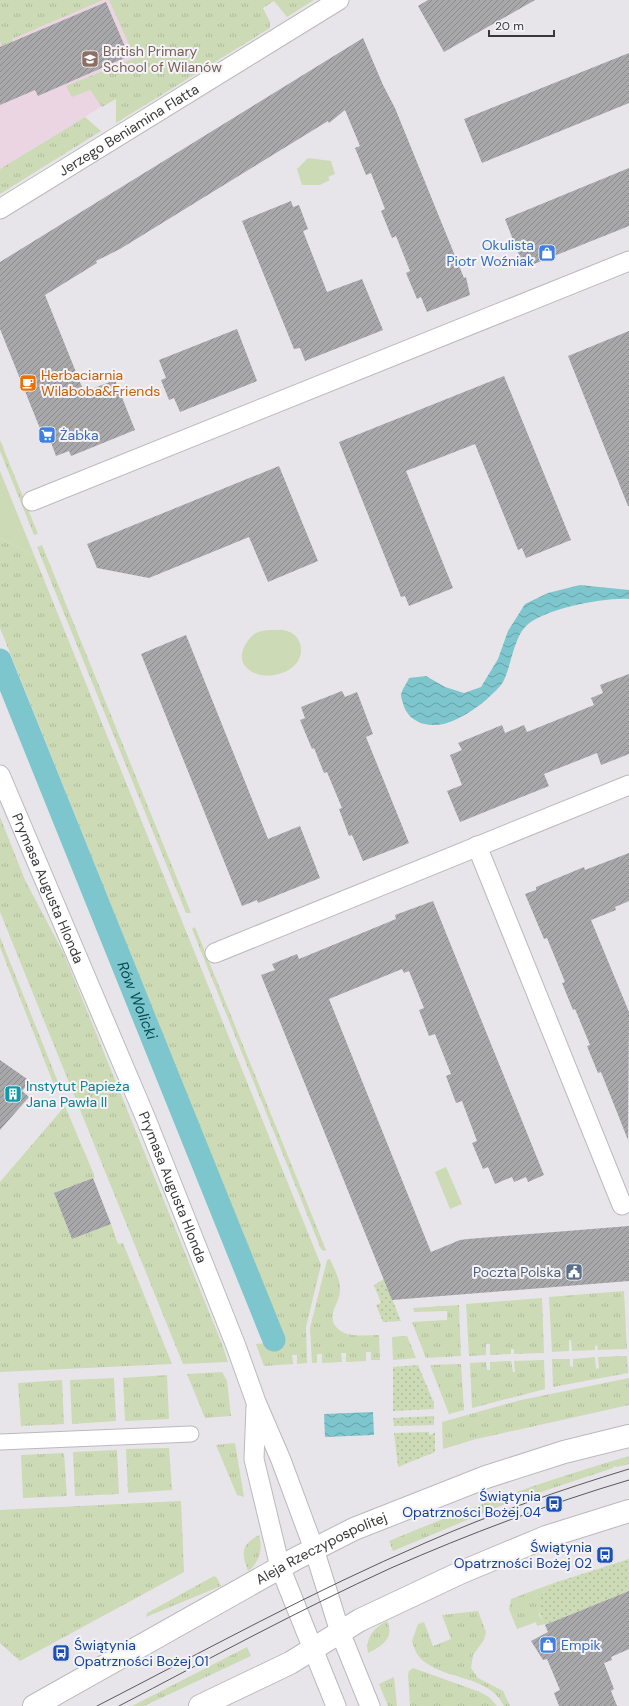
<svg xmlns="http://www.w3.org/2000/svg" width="629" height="1706" font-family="'DM Sans',sans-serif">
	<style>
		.education { fill: #ebd5e3 }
		.grass { fill: url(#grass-tufts) }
		.park { fill: #ccdab6 }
		.garden { fill: url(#garden-dots) }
		.water { fill: url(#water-waves) }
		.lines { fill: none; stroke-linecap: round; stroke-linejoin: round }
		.canal { stroke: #7ec6cd; stroke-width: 23 }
		.building { fill: url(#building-hatch) }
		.pedestrian-casing { stroke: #bbb9bd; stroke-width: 17 }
		.minor-casing { stroke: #bbb9bd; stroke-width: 21 }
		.tertiary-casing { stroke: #bbb9bd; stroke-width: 24 }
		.pedestrian { stroke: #fff; stroke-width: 15 }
		.minor { stroke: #fff; stroke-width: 19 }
		.tertiary { stroke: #fff; stroke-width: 22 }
		.tram { stroke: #59585a; stroke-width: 1 }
		.labels { text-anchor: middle; stroke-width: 4; stroke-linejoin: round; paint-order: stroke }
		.education-label { font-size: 14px; fill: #785e54; stroke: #f4f3f7; text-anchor: start }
		.street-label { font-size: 14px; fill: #383839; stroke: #f4f3f7 }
		.shop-label { font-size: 14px; fill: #366cbe; stroke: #f4f3f7; text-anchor: start }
		.food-label { font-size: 14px; fill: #c56008; stroke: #f4f3f7; text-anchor: start }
		.culture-label { font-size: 14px; fill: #0d838f; stroke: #f4f3f7; text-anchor: start }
		.service-label { font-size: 14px; fill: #4e5e75; stroke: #f4f3f7; text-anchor: end }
		.transit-label { font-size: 14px; fill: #164399; stroke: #f4f3f7; text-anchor: end }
		.water-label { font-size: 15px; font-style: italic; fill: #044a4f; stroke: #f4f3f7 }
	</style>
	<defs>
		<pattern id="grass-tufts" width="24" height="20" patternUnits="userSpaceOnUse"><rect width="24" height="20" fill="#ccdab6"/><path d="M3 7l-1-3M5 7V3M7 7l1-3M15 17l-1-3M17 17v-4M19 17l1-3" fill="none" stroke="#b0bc9d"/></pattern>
		<pattern id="garden-dots" width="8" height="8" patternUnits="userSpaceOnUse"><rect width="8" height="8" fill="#ccdab6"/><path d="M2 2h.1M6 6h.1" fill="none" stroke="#b0bc9d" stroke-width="1.8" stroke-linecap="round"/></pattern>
		<pattern id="water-waves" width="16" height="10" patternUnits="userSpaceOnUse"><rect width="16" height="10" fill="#7ec6cd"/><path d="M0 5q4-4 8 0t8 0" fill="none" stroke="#68a2a7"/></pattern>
		<pattern id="building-hatch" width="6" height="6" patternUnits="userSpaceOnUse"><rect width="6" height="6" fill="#a8a7aa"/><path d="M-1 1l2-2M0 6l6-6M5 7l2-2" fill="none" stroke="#8a898b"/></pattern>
	</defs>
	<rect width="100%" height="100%" fill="#e7e5e9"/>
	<path class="education" d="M69,0H275L0,169V21Z"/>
	<path class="grass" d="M0,0H103L12,39L19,58L10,62L0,41Z
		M109,0H314L287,17L274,1L263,8L270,22V28L116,123V99L102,107L90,90L72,97L66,86L135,58Z
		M85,117L101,131L0,194V169Z
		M0,440L38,534L34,535L0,451Z
		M0,538L34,555L321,1265L306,1327L307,1363L297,1364V1355H292L293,1364L264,1366L256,1344L267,1343L283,1334L0,628Z
		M42,545L191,913H186L37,547Z
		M0,817L25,880L64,954L222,1344L228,1362L183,1364L0,912Z
		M195,927L326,1250L324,1251L321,1249L192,929Z
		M0,937L60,1087L56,1090L0,947Z
		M65,1106L95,1177L54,1193L72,1239L111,1224L118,1244L123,1243L172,1364L0,1372V1182Z
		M330,1259C334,1269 341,1280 340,1291C339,1304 329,1311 334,1324C343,1339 364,1335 379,1335L380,1360H371V1352H366V1361L346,1362V1353H341L342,1362L322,1363V1354H317V1363H312L310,1328L327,1260Z
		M624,1291L627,1349L598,1350L597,1345L595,1346V1350L572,1351L571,1340H569V1351L552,1352L549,1297Z
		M542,1298L544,1353L514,1354V1349H511V1354L490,1355V1344H486V1355L469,1356L466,1304Z
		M459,1305L461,1356L426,1358L412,1322L447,1320V1311L414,1312L413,1308Z
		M407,1336L416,1358L393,1360L392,1337Z
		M627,1356L628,1373L553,1387L552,1359H570V1366L573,1367V1359L595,1357L596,1369L599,1368L598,1357Z
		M544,1360L545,1389L472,1408L470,1363L486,1362L487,1370H490V1362L511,1361L513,1372H515L514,1361Z
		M461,1364L464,1410L449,1414L430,1365Z
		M222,1372L227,1381L231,1416L205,1418L187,1374Z
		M167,1375L169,1419L125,1421L123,1378Z
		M114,1378L116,1421L72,1424L70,1380Z
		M629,1378V1405L476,1439L443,1449L442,1422L521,1400Z
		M62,1380L64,1424L21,1426L18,1383Z
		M235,1443L244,1497L237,1495L216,1445Z
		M169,1448L172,1490L128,1493L126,1449Z
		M117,1450L119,1494L75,1496L73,1452Z
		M64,1453L67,1496L23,1498L21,1455Z
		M629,1456V1464L617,1467L614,1466L613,1468L505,1504L393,1551L389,1541C467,1508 547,1480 629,1456Z
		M181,1501L184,1572L20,1661L0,1643V1510Z
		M259,1535C263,1548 260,1562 248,1571C241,1552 241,1545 259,1535Z
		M214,1576L217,1578L221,1586L146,1617L147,1613Z
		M551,1584L543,1593L539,1615L545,1624L537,1626L536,1622L517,1629L509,1609L511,1599Z
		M478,1611L486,1632L484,1640L473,1655L471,1668L478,1678L503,1691L510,1706H504C489,1674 443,1681 420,1658C416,1654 414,1647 412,1641L418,1624L424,1622L433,1646L451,1639L442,1615Z
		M387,1621C395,1638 382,1646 368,1653C365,1637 374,1628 387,1621Z
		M247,1647L251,1656L144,1706H132Z
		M413,1668L480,1692L489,1697L497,1706H410L408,1675L409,1671Z
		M394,1677L397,1706H388L379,1684Z"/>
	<path class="park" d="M308,158L331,161L335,174L328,177L330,180L320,185H302L297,169Z
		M0,471L34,555L0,538Z
		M271,630C276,630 282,629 287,631C302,635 306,655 294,666C282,677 258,680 246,667C236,657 246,639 256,633C260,631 266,630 271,630Z
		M446,1167L462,1204L450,1209L435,1172Z"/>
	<path class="garden" d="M384,1279L401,1321L383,1322L376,1305L381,1303L374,1285Z
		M418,1365L434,1403V1409L393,1411V1367Z
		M434,1416V1425L394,1426L393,1418Z
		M429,1432V1435L433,1434L435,1432V1452L398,1467L394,1433Z
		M629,1559V1591L545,1625C535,1608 537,1598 551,1584Z"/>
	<path class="water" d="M580,585L629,590V599C606,597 541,609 525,627C514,639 511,665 504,680C501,687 491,695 486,700C475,709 460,719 447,723C429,729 407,722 403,703C402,701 401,697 401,695C402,689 407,683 409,678L426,676L445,687L464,693L481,687L498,659L508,631L525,604L548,593Z
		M373,1412L374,1435L325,1437L324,1414Z"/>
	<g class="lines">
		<path class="canal" id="s1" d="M0,660L274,1340"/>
	</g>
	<path class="building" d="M428,0H535L444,52L418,6Z
		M106,2L129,56L38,96L35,90L0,105V47Z
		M363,38L383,85L395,108L464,278L466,277L470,295L427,312L421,297L417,299L406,273L410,271L396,236L392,238L381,211L385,209L371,173L366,175L355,148L360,146L345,110L329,123L328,121L120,249L96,261L97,263L45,295L84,392L115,380L135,430L71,456L69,451L56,456L46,429L41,431L0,329V262Z
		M629,53V103L482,163L464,119Z
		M629,168V226L524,268L505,219Z
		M291,201L293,207L299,205L308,229L303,231L327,292L362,279L383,330L305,361L300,348L294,349L242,221Z
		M237,329L257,381L180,412L174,398L169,400L161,380L166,378L159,360Z
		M629,331V506H628L568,356Z
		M504,376L571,540L526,558L522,548L518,550L475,444L406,471L453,588L409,606L405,596L401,597L339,442Z
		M279,466L318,561L268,582L249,537L149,578L97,568L87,544Z
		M186,635L268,839L300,826L320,878L258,903L257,900L242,906L141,654Z
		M629,674V754L601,765L597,753L544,774L549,786L460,822L447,791L462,785L450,755L462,750L458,743L502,725L505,733L524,725L527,732L594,705L591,698L603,693L600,685Z
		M342,691L345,697L357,692L373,734L366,737L409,843L363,861L352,835L349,836L339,809L342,808L327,772L324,773L314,748L312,749L300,720L305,718L301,707Z
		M629,853V901L615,907L616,910L591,920L629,1012L628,1140L601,1072L598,1073L591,1056L587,1046L590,1045L575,1009L573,1010L562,983L565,982L547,938L544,939L525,894L536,890V887L584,867L585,870Z
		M433,901L544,1175L528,1182L526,1177L514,1182L512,1177L495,1184L488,1167L483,1169L472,1143L477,1141L462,1101L456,1103L446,1076L451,1074L435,1034L429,1036L419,1010L424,1008L409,971L404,973L402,969L329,999L431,1252L460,1240L468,1239L629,1226V1281L392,1300L261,975L275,970L272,964L297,954L299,959L396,919L395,915Z
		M0,1060L30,1081L22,1091L29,1097L0,1130Z
		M93,1178L111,1224L72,1239L54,1193Z
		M629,1591V1649L611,1657L612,1660L604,1663L614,1689L611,1691L617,1706H559L554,1693L560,1690L547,1659L543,1660L531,1641L548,1632L545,1625Z"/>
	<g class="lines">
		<defs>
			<path id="pedestrian" d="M0,1442L191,1434"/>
			<g id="minor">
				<path id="s2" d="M0,209L339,0"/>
				<path d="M32,501L629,261"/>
				<path id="s3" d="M0,775L146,1119L236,1346L256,1402L281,1460L314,1549L340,1632L370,1706"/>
				<path d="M477,846L622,1205"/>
				<path d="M215,953L629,785"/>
				<path d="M256,1407L254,1459L280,1567L336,1706"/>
			</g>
			<g id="tertiary">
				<path id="s4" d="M34,1706L297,1558L354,1529L486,1477L564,1452L629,1436"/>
				<path d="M200,1706L290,1663L360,1620L462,1572L546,1537L629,1511"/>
			</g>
		</defs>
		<use href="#pedestrian" class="pedestrian-casing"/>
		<use href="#minor" class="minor-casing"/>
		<use href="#tertiary" class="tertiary-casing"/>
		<use href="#pedestrian" class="pedestrian"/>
		<use href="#minor" class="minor"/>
		<use href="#tertiary" class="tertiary"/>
		<path class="tram" d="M97,1706C206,1650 313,1591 425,1543C491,1514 560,1490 629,1469
			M119,1706C209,1659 299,1610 391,1568C469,1534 548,1504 629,1480"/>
	</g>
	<defs>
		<symbol id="school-square" viewBox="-11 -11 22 22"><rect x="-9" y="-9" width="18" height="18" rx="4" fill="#8d6e63" stroke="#f4f3f7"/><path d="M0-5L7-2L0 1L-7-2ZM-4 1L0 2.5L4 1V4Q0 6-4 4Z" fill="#fff"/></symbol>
		<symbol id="shop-square" viewBox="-11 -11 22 22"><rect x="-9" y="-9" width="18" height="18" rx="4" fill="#3f7fe0" stroke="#f4f3f7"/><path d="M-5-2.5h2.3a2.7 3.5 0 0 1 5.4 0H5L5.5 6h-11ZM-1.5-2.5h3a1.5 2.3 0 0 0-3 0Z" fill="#fff"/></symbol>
		<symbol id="cafe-square" viewBox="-11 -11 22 22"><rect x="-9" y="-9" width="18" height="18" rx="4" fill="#e8710a" stroke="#f4f3f7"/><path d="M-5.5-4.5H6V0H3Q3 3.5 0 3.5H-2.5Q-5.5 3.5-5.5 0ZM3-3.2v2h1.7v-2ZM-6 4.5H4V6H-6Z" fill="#fff"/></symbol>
		<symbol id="supermarket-square" viewBox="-11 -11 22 22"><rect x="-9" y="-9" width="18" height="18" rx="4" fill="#3f7fe0" stroke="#f4f3f7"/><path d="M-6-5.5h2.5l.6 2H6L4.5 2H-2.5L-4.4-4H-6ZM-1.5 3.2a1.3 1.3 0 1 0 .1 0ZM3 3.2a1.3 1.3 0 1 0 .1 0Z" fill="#fff"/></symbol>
		<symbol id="building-square" viewBox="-11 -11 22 22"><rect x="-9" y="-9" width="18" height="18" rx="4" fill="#0f9aa8" stroke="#f4f3f7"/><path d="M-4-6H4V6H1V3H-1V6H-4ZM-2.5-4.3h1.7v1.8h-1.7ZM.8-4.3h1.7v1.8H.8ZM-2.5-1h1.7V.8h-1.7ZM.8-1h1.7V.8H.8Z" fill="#fff"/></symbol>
		<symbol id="civic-square" viewBox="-11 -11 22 22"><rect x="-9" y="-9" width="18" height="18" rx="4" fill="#5c6f8a" stroke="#f4f3f7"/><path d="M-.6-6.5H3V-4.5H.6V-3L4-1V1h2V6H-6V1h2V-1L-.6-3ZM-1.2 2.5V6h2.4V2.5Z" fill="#fff"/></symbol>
		<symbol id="bus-square" viewBox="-11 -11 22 22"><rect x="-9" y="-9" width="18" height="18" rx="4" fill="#1a4fb4" stroke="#f4f3f7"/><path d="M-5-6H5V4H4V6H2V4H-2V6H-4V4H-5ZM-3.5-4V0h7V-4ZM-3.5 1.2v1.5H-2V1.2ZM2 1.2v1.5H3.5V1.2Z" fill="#fff"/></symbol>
	</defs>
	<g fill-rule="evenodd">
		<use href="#school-square" x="80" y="49" width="20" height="20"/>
		<use href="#shop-square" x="537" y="243" width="20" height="20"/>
		<use href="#cafe-square" x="18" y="373" width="20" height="20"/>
		<use href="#supermarket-square" x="37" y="425" width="20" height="20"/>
		<use href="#building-square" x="3" y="1084" width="20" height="20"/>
		<use href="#civic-square" x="564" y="1262" width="20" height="20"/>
		<use href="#bus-square" x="544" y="1494" width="20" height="20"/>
		<use href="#bus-square" x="595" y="1545" width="20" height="20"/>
		<use href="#shop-square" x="538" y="1635" width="20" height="20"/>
		<use href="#bus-square" x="51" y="1643" width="20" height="20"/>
	</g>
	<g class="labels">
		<g class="education-label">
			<text x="103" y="56">British Primary<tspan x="103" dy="16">School of Wilanów</tspan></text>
		</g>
		<g class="street-label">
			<text dy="5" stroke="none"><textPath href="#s2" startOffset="151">Jerzego Beniamina Flatta</textPath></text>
			<text dy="5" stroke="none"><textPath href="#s3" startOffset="123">Prymasa Augusta Hlonda</textPath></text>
			<text dy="5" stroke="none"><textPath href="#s3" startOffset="447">Prymasa Augusta Hlonda</textPath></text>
			<text dy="5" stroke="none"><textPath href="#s4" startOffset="328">Aleja Rzeczypospolitej</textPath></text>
		</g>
		<g class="shop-label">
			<text x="534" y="250" text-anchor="end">Okulista<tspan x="534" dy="16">Piotr Woźniak</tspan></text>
			<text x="60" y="440">Żabka</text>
			<text x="561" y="1650">Empik</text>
		</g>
		<g class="food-label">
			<text x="41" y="380">Herbaciarnia<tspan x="41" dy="16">Wilaboba&amp;Friends</tspan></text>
		</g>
		<g class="culture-label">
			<text x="26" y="1091">Instytut Papieża<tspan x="26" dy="16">Jana Pawła II</tspan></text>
		</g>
		<g class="service-label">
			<text x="561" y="1277">Poczta Polska</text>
		</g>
		<g class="transit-label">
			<text x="541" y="1501">Świątynia<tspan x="541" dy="16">Opatrzności Bożej 04</tspan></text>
			<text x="592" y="1552">Świątynia<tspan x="592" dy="16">Opatrzności Bożej 02</tspan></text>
			<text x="74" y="1650" text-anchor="start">Świątynia<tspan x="74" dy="16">Opatrzności Bożej 01</tspan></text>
		</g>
		<g class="water-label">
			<text dy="5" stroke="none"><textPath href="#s1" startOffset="367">Rów Wolicki</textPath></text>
		</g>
	</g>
	<path d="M489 30v6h65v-6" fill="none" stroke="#383839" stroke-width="2"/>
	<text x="495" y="30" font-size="12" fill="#383839" stroke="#f4f3f7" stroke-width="3" paint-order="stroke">20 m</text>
</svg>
